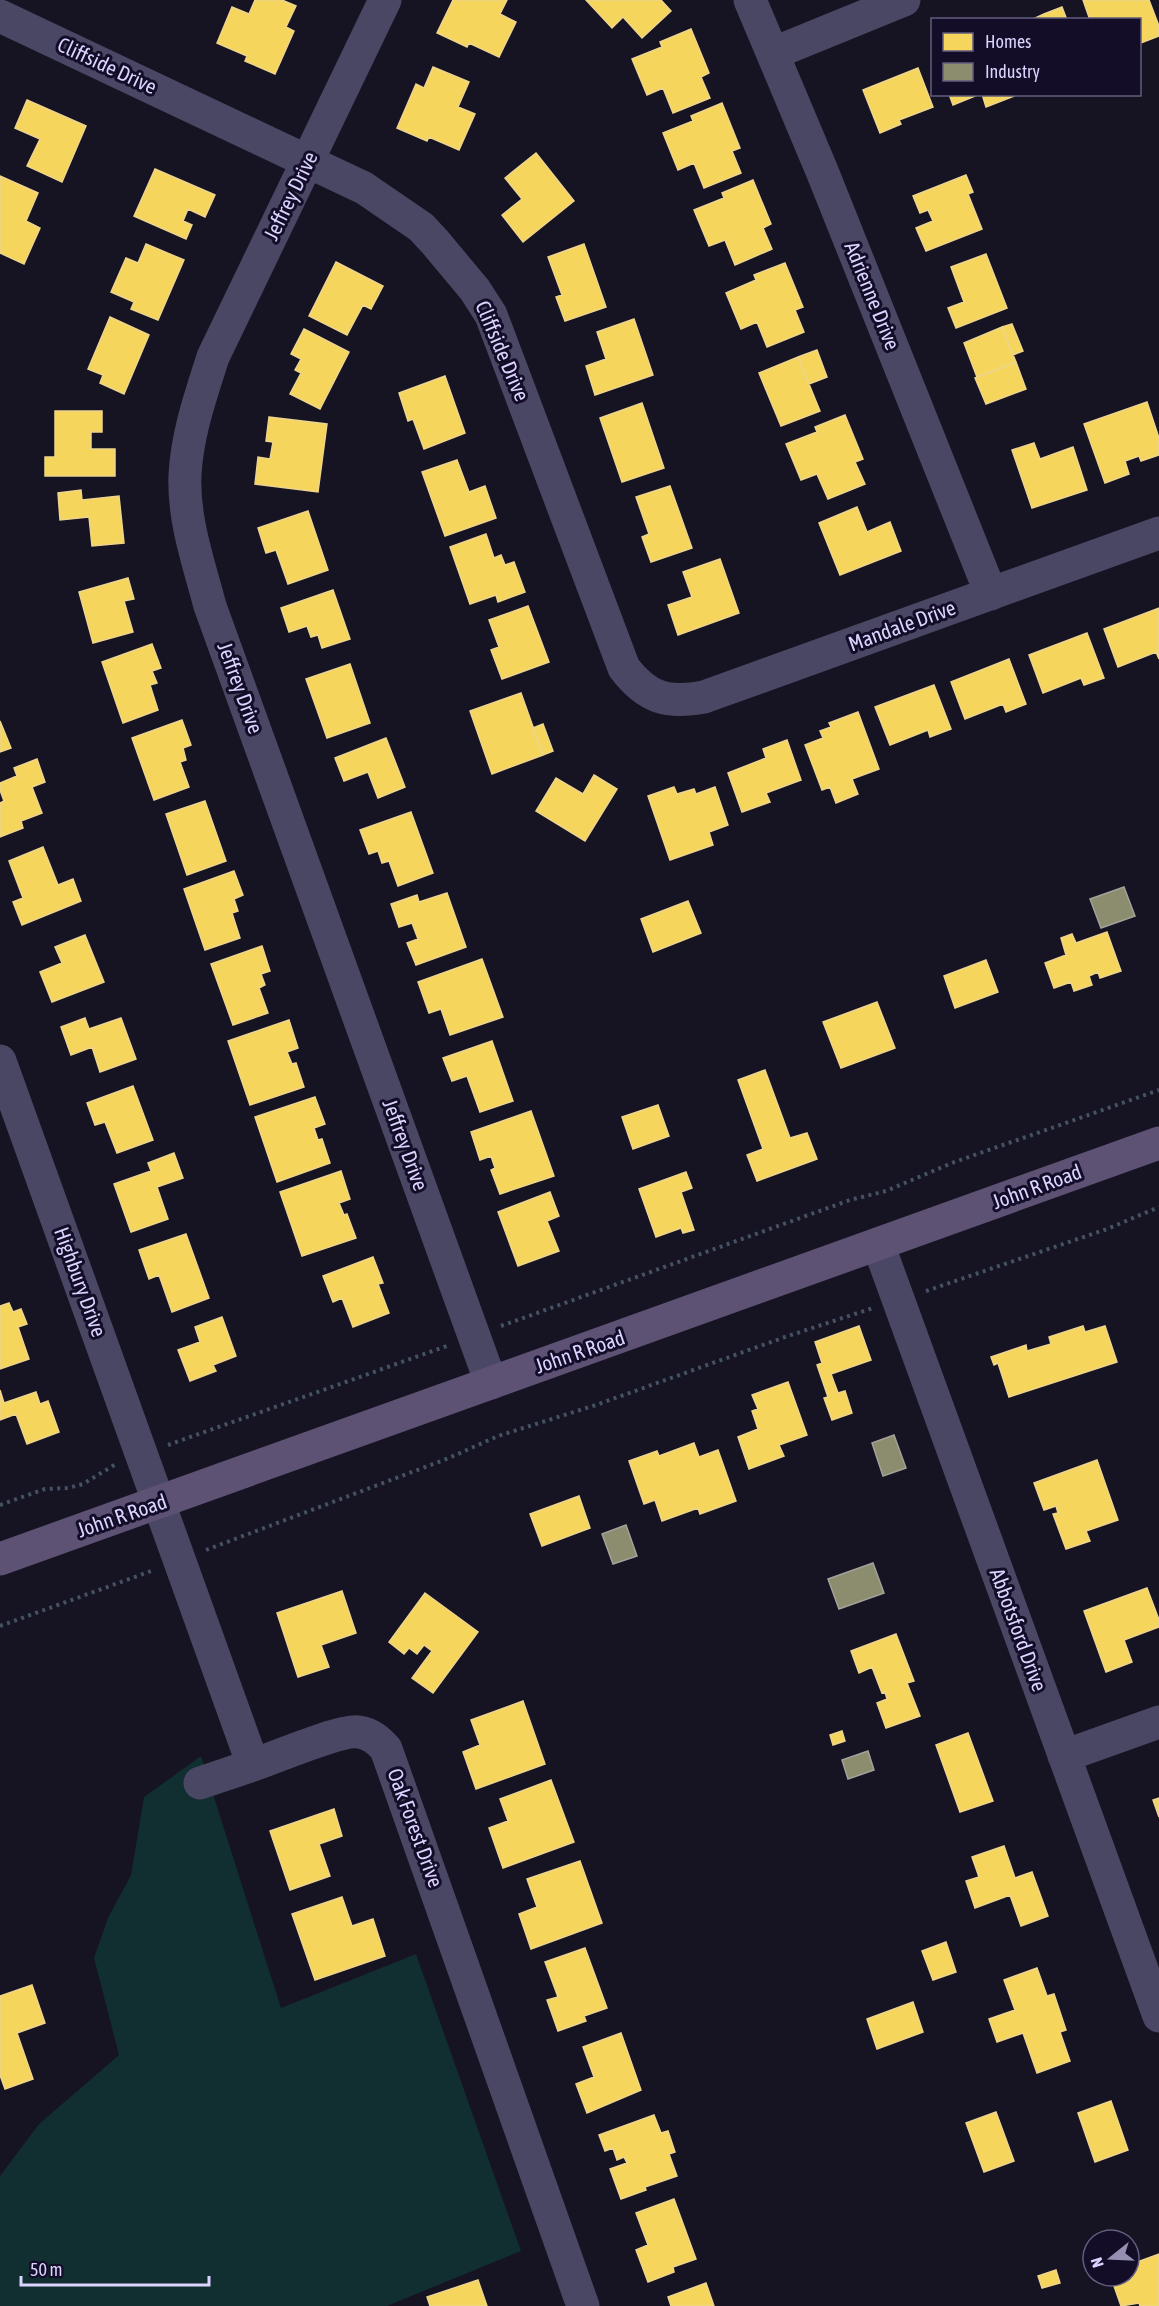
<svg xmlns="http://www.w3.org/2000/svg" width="1159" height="2306" font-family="'Asap Condensed',sans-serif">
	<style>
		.green { fill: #112e30 }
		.homes { fill: #f6d55c; stroke: #eed58d; stroke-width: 1.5 }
		.industry { fill: #8c8c6e; stroke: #a3a29a; stroke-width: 1.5 }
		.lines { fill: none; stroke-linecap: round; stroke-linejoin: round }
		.path { stroke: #445263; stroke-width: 4; stroke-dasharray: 3 4.5; stroke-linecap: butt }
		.minor { stroke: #494763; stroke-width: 33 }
		.major { stroke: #5e5274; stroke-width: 33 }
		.labels { text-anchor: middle; stroke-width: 6; stroke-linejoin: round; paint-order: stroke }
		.street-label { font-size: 21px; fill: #dad4ff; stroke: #130d28 }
	</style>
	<rect width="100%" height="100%" fill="#161322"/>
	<path class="green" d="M201,1756L281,2008L416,1954L521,2251L387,2306H0V2176L39,2124L119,2055L94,1958L108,1918L131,1875L144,1797Z"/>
	<path class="homes" d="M255,0H282L296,6L286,27L294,31L275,74L245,61L247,56L217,43L232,7L249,14Z
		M453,0H507L500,14L516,22L499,57L469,43L467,47L437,33Z
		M586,0H661L671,11L642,38L623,17L612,28Z
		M1083,0H1149L1159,26V36L1141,43L1140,20H1090Z
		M1062,7L1067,20H1031L1044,14Z
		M691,29L709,73L701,77L710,98L673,113L663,88L647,95L632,59L662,47L660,42Z
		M433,67L469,82L458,107L475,114L459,150L429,137L427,141L397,128L416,84L424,88Z
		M918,68L933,107L899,120L901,124L880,133L863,90Z
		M949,94H980L953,105Z
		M982,94H1013L1014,96L986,107Z
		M27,100L86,126L62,182L27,166L40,139L15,128Z
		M722,103L740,148L732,151L741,173L704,188L694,163L678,170L663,133L693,121L691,116Z
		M536,153L574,201L523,242L502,215L522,199L505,178Z
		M155,169L215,195L205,217L188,209L183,221L192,225L186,239L134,216Z
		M966,175L973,192L968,194L982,229L926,251L916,228L933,221L928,210L920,213L913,196Z
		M0,176L38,193L26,221L40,228L24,264L0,253Z
		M753,180L771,224L763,228L772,249L735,265L725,240L709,246L694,210L724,198L722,193Z
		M146,244L184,260L158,320L131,309L134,302L111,292L126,258L138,263Z
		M584,244L606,307L565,321L556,297L562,295L548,257Z
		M986,254L1007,308L956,328L948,308L964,302L951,267Z
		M336,262L383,286L371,309L363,305L347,335L309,316Z
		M785,263L803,307L795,310L804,332L767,347L757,322L741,329L726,293L756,280L754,275Z
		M110,317L149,335L124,394L100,383L103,375L88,369Z
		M634,319L653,375L595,395L586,366L606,359L597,332Z
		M1012,324L1023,351L1013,355L1002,327Z
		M1002,327L1016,362L977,377L964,343Z
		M304,329L349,352L320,409L290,394L301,373L295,370L301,359L291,354Z
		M817,350L827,377L809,384L798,357Z
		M798,357L820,411L781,426L759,373Z
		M1016,362L1026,389L986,404L975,378Z
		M445,376L465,433L424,449L413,419L408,421L399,393Z
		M1147,402L1159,438V455L1141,461L1139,456L1125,461L1129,474L1105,483L1084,424Z
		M642,403L664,468L622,482L600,418Z
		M55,411H102V432H91V449H115V476H45V457H55Z
		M845,415L863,459L855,462L865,484L828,499L817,474L801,480L786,444L817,432L815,427Z
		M269,417L327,424L318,492L255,484L258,457L270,459L273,442L266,441Z
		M1034,443L1040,459L1073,447L1087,490L1032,508L1012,450Z
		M457,460L469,492L485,486L496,518L445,536L422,472Z
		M670,486L692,548L651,562L642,537L649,534L636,497Z
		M81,490L82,500L119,496L124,543L92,546L89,517L60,520L58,493Z
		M857,507L867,532L890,522L901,551L840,575L819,523Z
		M308,511L328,570L288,584L276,550L266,553L258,528Z
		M486,534L494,558L501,555L505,565L514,562L525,592L498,602L496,595L470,604L450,547Z
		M720,559L739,613L678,635L668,605L692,597L683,572Z
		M128,578L134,599L124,601L133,632L93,643L79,592Z
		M333,590L350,639L322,648L318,635L311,637L307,626L289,632L281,608Z
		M528,606L549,662L502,679L491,650L499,647L489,620Z
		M1159,608V659L1156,652L1118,667L1104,629Z
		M1087,633L1104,678L1084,685L1081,678L1043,693L1029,655Z
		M152,644L161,668L152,671L157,683L150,685L158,710L123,723L102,662Z
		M1009,659L1026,704L1006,712L1003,704L965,719L951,682Z
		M350,664L370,723L327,738L306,679Z
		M934,685L951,729L930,737L928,730L890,745L875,707Z
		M521,693L543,755L492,774L470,711Z
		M858,712L879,769L852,779L858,794L836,803L830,787L822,790L805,745L823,738L820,731L831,727L829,723Z
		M182,720L191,745L183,748L186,760L180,762L189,787L154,800L132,738Z
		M0,721L11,748L0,752Z
		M543,724L553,751L543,755L533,728Z
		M386,738L405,787L378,798L368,772L344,781L335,758Z
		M787,740L801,780L766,793L770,802L742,812L728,773L766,758L763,749Z
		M37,759L45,782L32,787L42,813L21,821L23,828L0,837V803L4,801L0,790V783L17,776L14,768Z
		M594,775L617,789L585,841L536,811L556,778L583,794Z
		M674,787L677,794L694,789L696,794L715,787L728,825L709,832L713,845L670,860L648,796Z
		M205,801L226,861L187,875L166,814Z
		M411,812L433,873L398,886L389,861L382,863L378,851L369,854L360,830Z
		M43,847L58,885L73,879L81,901L22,925L13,902L23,898L9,861Z
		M234,871L243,895L234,899L238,911L232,913L240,938L205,950L184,889Z
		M447,893L466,947L416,965L407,943L418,939L412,923L399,927L391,904L417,895L419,902Z
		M688,901L701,933L653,952L641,919Z
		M1107,932L1121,971L1100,978L1098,972L1089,976L1092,985L1074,991L1071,982L1054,988L1045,963L1066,955L1061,938L1072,934L1076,943Z
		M85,935L104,982L52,1002L40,972L62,963L55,947Z
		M262,946L270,971L261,974L265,985L259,988L268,1013L233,1025L211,964Z
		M482,959L503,1017L450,1035L441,1009L429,1013L418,982Z
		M986,960L998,992L955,1008L944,976Z
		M877,1002L895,1048L841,1068L823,1022Z
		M85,1018L89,1029L121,1018L136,1059L100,1072L92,1047L71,1055L61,1027Z
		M289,1020L298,1048L287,1052L292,1064L296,1063L304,1087L250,1105L228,1041Z
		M492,1041L513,1101L480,1112L467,1076L452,1081L443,1058Z
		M765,1070L790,1138L807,1133L817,1159L757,1181L747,1155L763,1149L738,1080Z
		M133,1086L153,1140L117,1153L105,1122L95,1125L87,1103Z
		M315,1097L325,1124L314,1128L318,1140L322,1139L330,1163L277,1182L255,1117Z
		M658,1105L669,1136L633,1149L622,1117Z
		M531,1111L554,1176L500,1194L491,1170L495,1168L491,1156L480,1160L471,1132Z
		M174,1153L183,1178L157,1187L168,1219L131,1232L114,1184L151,1171L148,1163Z
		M341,1171L350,1199L339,1203L344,1215L347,1214L356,1238L302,1256L280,1192Z
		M686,1172L692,1188L681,1192L694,1230L683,1233L681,1228L656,1237L639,1189Z
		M550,1192L559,1216L547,1221L559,1251L518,1266L498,1212Z
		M186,1234L209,1298L172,1312L159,1275L149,1279L139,1250Z
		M373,1257L383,1283L378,1284L389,1313L353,1327L342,1298L333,1302L323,1276Z
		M9,1303L13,1312L21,1309L27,1324L18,1327L29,1359L0,1369V1306Z
		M222,1317L236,1356L213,1365L216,1371L190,1381L178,1350L200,1342L195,1327Z
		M859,1326L871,1360L831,1374L838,1393L845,1391L852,1413L832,1420L824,1398L828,1397L817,1365L822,1363L815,1342Z
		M1083,1326L1085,1332L1105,1326L1117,1362L1009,1397L998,1363L994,1365L991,1357L1026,1345L1027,1351L1051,1344L1049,1337Z
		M788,1382L807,1435L779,1445L784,1456L749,1469L738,1437L758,1429L752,1411L758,1409L752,1395Z
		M0,1390L4,1403L36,1392L40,1404L48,1401L59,1432L27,1444L16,1414L0,1420Z
		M694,1443L699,1457L718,1450L736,1501L700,1514L698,1508L662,1521L655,1500L644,1504L629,1461L657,1451L659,1456Z
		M1097,1460L1118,1520L1086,1531L1090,1541L1066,1549L1053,1514L1058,1513L1056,1506L1044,1510L1034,1483Z
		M579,1496L590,1528L542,1546L530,1514Z
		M1147,1588L1159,1620V1627L1124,1640L1132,1662L1106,1672L1084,1611Z
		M342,1591L356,1633L321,1645L329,1667L298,1677L277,1613Z
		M425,1593L478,1632L433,1693L412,1678L432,1651L424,1645L417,1654L409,1648L404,1654L389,1642Z
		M896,1634L914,1681L907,1683L920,1716L886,1728L877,1703L887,1699L885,1692L882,1693L872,1667L859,1673L851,1651Z
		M523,1701L545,1764L476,1789L463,1752L480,1745L471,1720Z
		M842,1731L845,1741L833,1745L830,1735Z
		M968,1733L993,1801L960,1812L936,1745Z
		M551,1780L574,1842L503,1868L489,1828L508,1821L500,1799Z
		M1159,1798V1817L1153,1800Z
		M334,1809L342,1836L319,1844L330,1876L290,1890L270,1831Z
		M1004,1846L1015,1878L1032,1872L1048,1916L1021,1926L1010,1895L975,1908L966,1881L979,1877L972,1857Z
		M580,1861L602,1923L531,1949L519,1914L537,1907L527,1879Z
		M342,1897L352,1926L373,1919L385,1956L315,1980L292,1914Z
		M946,1942L956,1972L933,1980L922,1951Z
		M585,1948L607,2008L584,2016L586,2021L558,2031L547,2000L558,1997L545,1962Z
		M1037,1968L1047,1996L1054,1994L1066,2030L1060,2032L1070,2061L1037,2073L1023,2033L997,2042L989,2019L1015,2010L1004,1980Z
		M32,1985L45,2023L17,2033L33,2079L5,2089L0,2075V1996Z
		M913,2002L923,2032L877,2049L867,2019Z
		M621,2033L641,2090L587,2113L576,2084L594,2077L583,2047Z
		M1111,2101L1128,2150L1095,2162L1078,2113Z
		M996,2112L1014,2161L984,2172L966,2123Z
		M654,2115L661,2133L668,2131L675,2152L669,2154L677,2176L645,2187L646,2190L621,2199L610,2169L627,2163L624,2157L617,2160L613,2148L605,2151L599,2135Z
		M674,2199L696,2259L673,2267L674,2272L648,2282L636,2250L648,2245L636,2213Z
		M1159,2254V2306H1140L1139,2303L1121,2306L1114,2286L1131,2280L1129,2265Z
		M1056,2270L1060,2283L1042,2288L1038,2276Z
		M478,2280L487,2306H430L427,2297Z
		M706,2283L714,2306H671L668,2297Z"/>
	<path class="industry" d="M1124,887L1135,916L1101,928L1090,899Z
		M894,1435L906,1468L883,1476L872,1443Z
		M626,1525L637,1556L613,1564L602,1534Z
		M873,1563L884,1593L839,1609L828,1579Z
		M868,1751L874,1770L848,1779L842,1760Z"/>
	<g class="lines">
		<path class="path" d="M926,1291L1107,1229L1159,1207
			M501,1326L850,1200L886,1191L952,1163L1159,1090
			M168,1445L447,1346
			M0,1505L45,1489L68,1488L83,1484L116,1464
			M206,1550L449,1458L498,1436L596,1405L785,1337L873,1308
			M0,1626L154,1570"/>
		<path class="minor" d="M385,0L213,357C201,395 187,434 185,475C183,520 199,564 210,606L491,1383
			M750,0L822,171L991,594
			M0,16L364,188L421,227L435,242L475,290L491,315L624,668C647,698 667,704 704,697L1159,533
			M774,53L904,0
			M0,1061L253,1765C274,1758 341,1729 359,1732C371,1734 378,1740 386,1749L583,2306
			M878,1244L1159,2016
			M1064,1756L1159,1722
			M200,1783L253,1765"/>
		<path class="major" d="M0,1559L1159,1143"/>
	</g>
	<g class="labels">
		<g class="street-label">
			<text transform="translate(107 66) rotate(25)" y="7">Cliffside Drive</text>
			<text transform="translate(291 196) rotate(-64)" y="7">Jeffrey Drive</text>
			<text transform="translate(872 296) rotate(68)" y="7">Adrienne Drive</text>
			<text transform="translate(502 351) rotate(67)" y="7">Cliffside Drive</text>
			<text transform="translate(902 626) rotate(-20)" y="7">Mandale Drive</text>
			<text transform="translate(240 688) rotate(70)" y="7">Jeffrey Drive</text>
			<text transform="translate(405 1145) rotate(70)" y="7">Jeffrey Drive</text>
			<text transform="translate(1037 1187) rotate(-20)" y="7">John R Road</text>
			<text transform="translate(80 1282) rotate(70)" y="7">Highbury Drive</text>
			<text transform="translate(580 1352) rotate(-19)" y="7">John R Road</text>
			<text transform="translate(122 1516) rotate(-19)" y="7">John R Road</text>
			<text transform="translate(1018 1630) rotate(70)" y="7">Abbotsford Drive</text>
			<text transform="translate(415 1828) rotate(70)" y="7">Oak Forest Drive</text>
		</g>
	</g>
	<rect x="931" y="18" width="210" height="78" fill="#130d28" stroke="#635d7e" stroke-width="1.5"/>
	<rect x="943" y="33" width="30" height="18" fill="#f6d55c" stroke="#635d7e" stroke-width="1.5"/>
	<text x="985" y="48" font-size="18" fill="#dad4ff">Homes</text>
	<rect x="943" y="63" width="30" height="18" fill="#8c8c6e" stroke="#635d7e" stroke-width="1.5"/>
	<text x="985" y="78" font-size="18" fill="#dad4ff">Industry</text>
	<g transform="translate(1111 2258) rotate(252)"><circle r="28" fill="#130d28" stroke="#635d7e" stroke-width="1.5"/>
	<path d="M0-4.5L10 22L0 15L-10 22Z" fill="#9590b2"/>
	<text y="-9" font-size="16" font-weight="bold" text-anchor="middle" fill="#dad4ff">N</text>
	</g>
	<path d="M21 2276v9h188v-9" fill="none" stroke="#dad4ff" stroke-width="3"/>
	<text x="30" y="2276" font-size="18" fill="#dad4ff" stroke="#130d28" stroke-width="4.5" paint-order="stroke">50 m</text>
</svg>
